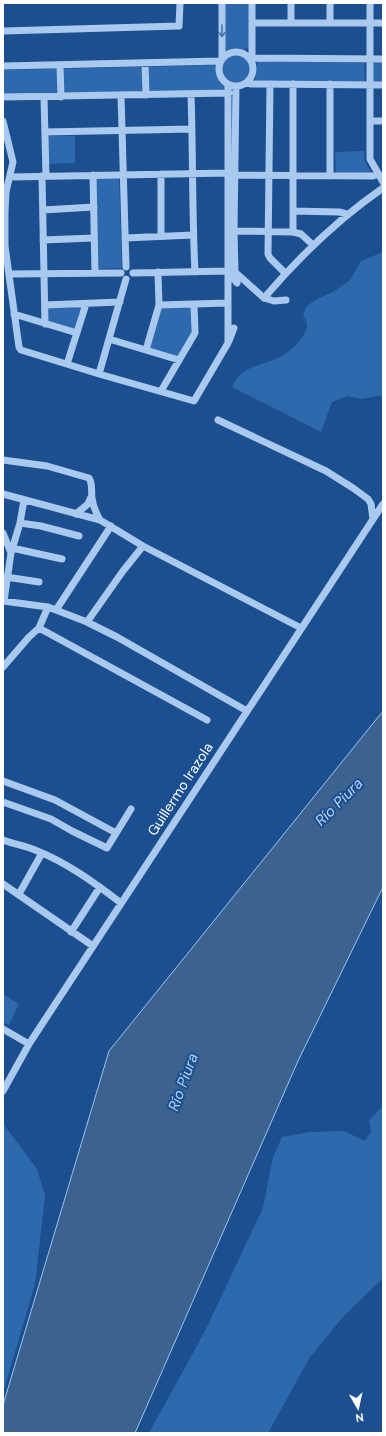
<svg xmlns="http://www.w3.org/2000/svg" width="386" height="1436" font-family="'DM Sans',sans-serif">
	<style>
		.green { fill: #2e69ad }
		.water { fill: #3c6290; stroke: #9cc4f0 }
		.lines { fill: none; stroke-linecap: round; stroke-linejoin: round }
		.minor { stroke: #a9c9ee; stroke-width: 7 }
		.oneway { stroke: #4674ac }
		.labels { text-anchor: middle; stroke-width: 4; stroke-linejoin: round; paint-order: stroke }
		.street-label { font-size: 14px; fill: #fff; stroke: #1b4f8f }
		.water-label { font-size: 15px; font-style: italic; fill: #b5d3f5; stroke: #1b4f8f }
	</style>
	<rect width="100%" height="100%" fill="#1b4f8f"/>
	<path class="green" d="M224,3H249V47C244,52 234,48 226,50L224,49Z
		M222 68a14 14 0 1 1 28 0a14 14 0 1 1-28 0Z
		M257,61L364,63L365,82L255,81Z
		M374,62H383V82H373Z
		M216,65L217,74L226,86V90L3,95V70Z
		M47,136H75V163L48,164Z
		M364,151L365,162L371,172L369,174L336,173L335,152Z
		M119,177L122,268L98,269L95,178Z
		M383,252V395L362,399L347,396L332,402L321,432L232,387C240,366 260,366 278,358C289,353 309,336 307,323C306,321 304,317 303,315L306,307L315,300L333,292L350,280L361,261Z
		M82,306L75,330L47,323L46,307Z
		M191,306V334L178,356L149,348L160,308Z
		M3,994L19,1004L9,1025L3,1022Z
		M382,1107L383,1278L342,1318L310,1357L268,1433H149L206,1329L263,1208L273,1157L282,1137L309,1132L344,1131L365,1141L371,1132L369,1120Z
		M4,1125L37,1169L45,1196L35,1284L3,1393Z"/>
	<path class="water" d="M383,711V887L298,1061L135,1433H3V1405L109,1051Z"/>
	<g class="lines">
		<path class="minor" d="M222,3V58
			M291,3V23
			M370,3V159L383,182
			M252,23H383
			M330,23V3
			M3,31L179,26L180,3
			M219 69a17 17 0 1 1 34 0a17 17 0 1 1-34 0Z
			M252,58L383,59
			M252,61V3
			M145,63L146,95
			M60,65L61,97
			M3,66L221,61
			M247,82L251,84L383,85
			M270,84L268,254L270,258L285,273
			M293,84V232L301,234L313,245
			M236,86L234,231L235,272L264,298L274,301L286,300
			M191,94C193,153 192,213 195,272
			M121,95L126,267
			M3,97L229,93
			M44,97L46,176
			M3,121L13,162L6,192L5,212V246L19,347L21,350L99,374L194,401L228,343V84
			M370,121H383
			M45,132L192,129
			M161,174V236
			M93,175L95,273
			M234,175L373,176L378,174
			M42,176L45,324
			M330,176V84
			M11,177L228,173
			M43,210L94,207
			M293,211L339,212L347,214
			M234,231L293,232
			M125,238L193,235
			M43,240L94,238
			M133,273L227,271L237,283
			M9,274L121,273
			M264,298C299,257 338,219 383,188
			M45,305L120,302
			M159,305L228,303
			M14,314L77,333
			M109,339L179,360
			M229,341L234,328
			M146,350L159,305L158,272
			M67,364L86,304
			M99,374L126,279
			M161,391L195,333L194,304
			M218,420L326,471L353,488L368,499L371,504L373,519
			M3,460L47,466L89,478C93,484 91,491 92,498C93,506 96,513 100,520
			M3,494L100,520L143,546L301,628
			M76,514L88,504L91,497
			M20,523L41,526L79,536
			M3,533L11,553
			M12,548L62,559
			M6,577L39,582
			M3,601L48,607
			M4,601L11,553L20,523L24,500
			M56,610L111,526
			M87,622L123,571L143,546
			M3,667L29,637L39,628
			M207,720L39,628L48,607L87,622L117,637L247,711
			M3,781L55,800L116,833
			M3,802L51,819L72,831L107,848L131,809
			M3,840C14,844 25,846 35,850C66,862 95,883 121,903
			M3,884L93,946
			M19,894L42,853
			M71,932L100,887
			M3,1029L29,1044
			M3,1091L29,1044L383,504"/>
	</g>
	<defs><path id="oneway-shaft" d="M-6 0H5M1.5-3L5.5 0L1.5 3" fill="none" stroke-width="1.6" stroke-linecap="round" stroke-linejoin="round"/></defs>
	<use class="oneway" href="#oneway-shaft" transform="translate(222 31) rotate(90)"/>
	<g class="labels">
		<g class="street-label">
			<text transform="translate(180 789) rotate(-57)" y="5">Guillermo Irazola</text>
		</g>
		<g class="water-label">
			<text transform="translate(339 802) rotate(-45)" y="5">Río Piura</text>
			<text transform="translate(183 1082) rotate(-70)" y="5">Río Piura</text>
		</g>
	</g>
	<rect width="386" height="1436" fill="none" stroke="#ffffff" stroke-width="8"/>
	<g transform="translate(358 1408) rotate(171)" stroke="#1b4f8f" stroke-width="3" paint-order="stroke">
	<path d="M0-3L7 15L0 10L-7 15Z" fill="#ffffff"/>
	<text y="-6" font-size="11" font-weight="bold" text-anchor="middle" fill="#ffffff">N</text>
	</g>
</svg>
